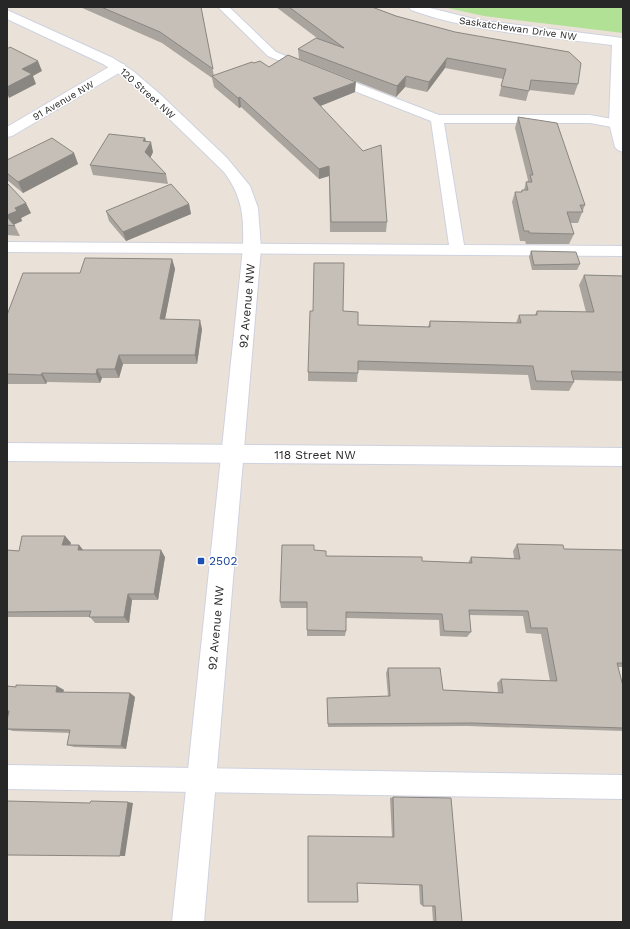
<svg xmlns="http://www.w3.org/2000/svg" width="630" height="929" font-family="'Work Sans',sans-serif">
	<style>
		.green { fill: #b0e194 }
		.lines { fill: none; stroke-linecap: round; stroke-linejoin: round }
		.service-casing { stroke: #ced2e0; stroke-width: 2 }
		.minor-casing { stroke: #ced2e0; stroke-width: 2 }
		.tertiary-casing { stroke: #ced2e0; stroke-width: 2 }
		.service { fill: #fff; fill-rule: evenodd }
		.minor { fill: #fff; fill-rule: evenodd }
		.tertiary { fill: #fff; fill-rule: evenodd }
		.wall { fill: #a9a49e }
		.shaded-wall { fill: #8a8681 }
		.building { fill: #c5bfb8; stroke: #8a8681 }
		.transit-dot { fill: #1a4fb4; stroke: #fff; stroke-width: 1.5 }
		.labels { text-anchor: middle; stroke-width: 3; stroke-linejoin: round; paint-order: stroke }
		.far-street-label { font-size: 10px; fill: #272727; stroke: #fff }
		.street-label { font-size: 12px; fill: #272727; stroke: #fff }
		.transit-label { font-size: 12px; fill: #164399; stroke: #fff; text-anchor: start }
	</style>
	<rect width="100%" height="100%" fill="#eae2d8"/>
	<path class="green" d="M443,7H623V33L484,16Z"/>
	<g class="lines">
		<defs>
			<path id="service" d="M218,7H229L276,52L310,66L312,68L310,70H302L268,56Z
				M333,74L439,115H590L623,121V129L590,123H444L464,245L623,246V256L7,252V242L449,245L431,121L329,81L327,78L329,75Z
				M7,765L623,775V799L7,789Z"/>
			<path id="minor" d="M409,7H426L478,20L623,38V152L618,150L615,147L609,123L612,45C545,36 475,33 411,10Z
				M119,63L124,64L126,67L124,70L12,136L7,137V127L114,64Z
				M7,443L623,448V466L7,461Z"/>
			<path id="tertiary" d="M7,10L113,58L133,71L161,95L227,158L250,186L258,208L261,248L204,922H172L243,248C244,218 243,197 224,172L151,101L124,77L103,64L7,19Z"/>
		</defs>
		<use href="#service" class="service-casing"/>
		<use href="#minor" class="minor-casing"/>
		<use href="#tertiary" class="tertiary-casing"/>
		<use href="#service" class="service"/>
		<use href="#minor" class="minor"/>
		<use href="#tertiary" class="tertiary"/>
	</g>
	<path class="wall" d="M80,7H201L214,76L254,63L355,92L320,106L387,222L386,232H330L329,176L319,179L241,107L239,108L214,87L212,78L162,43Z
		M276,7H372L578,84L574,95L529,90L526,101L499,96L503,79L445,68L427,92L405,87L396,97L299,59L298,49L317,38Z
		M518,117L585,205L578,223H570L574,234L569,244H526L525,241H520L512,202L515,192H521L522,190H524L526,182H527L528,180L515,128Z
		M145,138L146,141L153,152L150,158L166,174L168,184L93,175L90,165Z
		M74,153L78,164L23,193L7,180V160Z
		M7,183L31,213L21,218L22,221L14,224L20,236L7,235Z
		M189,204L191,214L126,241L109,221L106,211Z
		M531,251L580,264L577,270H532L529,257Z
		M172,259L175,269L165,319L202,329L197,364H123L119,378H102L100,383L47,382L46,384H7V315L80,273Z
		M584,275L623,276V381L574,380V382L569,391L531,390L528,375L358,370L357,382L308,381V372L343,311L358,325L428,327L430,321L516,323L519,315H535L537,311L586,312L579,285Z
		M65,536L71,543L70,545H79L83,550L165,557L158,600H132L129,623H95L90,617H7V550L19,551Z
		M517,544L564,549L623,550V667H618L623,686V731L467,726L328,727L327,698L388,696L386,673L388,668L443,690L498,692L497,683L501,679L550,681L541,634L526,633L523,616L469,615L471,632L467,637L440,636L439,620L346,618V631L345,636H307V608H281L280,602L314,550L326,556L422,561L468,563L471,557L514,558L513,551Z
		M7,686L16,687L57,686L64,690L63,692L130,693L135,697L126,749L74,747L67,745L70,733L13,731L7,729V720L8,714H7Z
		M393,797L462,922H433L432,906H423L420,904L419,885L392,837L390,798Z"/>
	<path class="shaded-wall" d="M447,58L445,68L427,92L429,82Z
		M38,61L42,71L33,76L36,84L9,98L7,93V87L22,69Z
		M406,76L405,87L396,97L397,86Z
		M356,82L355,92L313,109V98Z
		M240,97L241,107L239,108L238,98Z
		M145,138L147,148L151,142L153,152L148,163L145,152L143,141Z
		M74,153L78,164L23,193L18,182Z
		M329,166V176L319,179V169Z
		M26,203L31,213L21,218L22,221L11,226L7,218V215L15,208Z
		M189,204L191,214L126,241L123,232Z
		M172,259L175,269L163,329L160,319Z
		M200,320L202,329L197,364L195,355Z
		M119,355L123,364L119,378L115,369Z
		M97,369L102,378L100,383L96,374Z
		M42,373L47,382L46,384L41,375Z
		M65,536L71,543L68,552L62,545Z
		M79,545L85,552L78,550Z
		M161,550L165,557L158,600L154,594Z
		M128,594L132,600L129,623L124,617Z
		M57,686L64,690L62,695L56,692Z
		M130,693L135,697L126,749L121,746Z
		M128,802L133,803L125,856H120Z"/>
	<path class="building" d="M101,7H201L213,69L160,32Z
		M289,7H372L396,16L455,32L569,52L581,63L578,84L531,80L529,91L501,86L506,69L447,58L429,82L406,76L397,86L298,49L316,38L344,48Z
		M10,47L38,61L22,69L32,74L7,87V49Z
		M288,55L356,82L313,98L363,151L381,145L387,222H331L329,166L319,169L240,97L238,98L212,76L252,62L254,63L260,61L269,67Z
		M518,117L557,123L585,205H580L583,212H567L574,234L529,233V231H524L515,192H522V190H528L526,182H532L530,175H533Z
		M109,134L145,138L143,141L151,142L145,152L166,174L90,165Z
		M52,138L74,153L18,182L7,173V160Z
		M7,183L26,203L15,208L17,211L7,215Z
		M171,184L189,204L123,232L106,211Z
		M7,217L15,226L7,225Z
		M531,251L576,252L580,264L534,265Z
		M85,258L172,259L160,319L200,320L195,355H119L115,369H97L96,374L42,373L41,375L7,374V315L23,273H80Z
		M314,263H344L343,311L358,312V325L430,327V321L521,323L519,315H537V311L594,312L584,275L623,276V372L571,371L574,382L536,381L533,366L358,361V373L308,372L310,311H313Z
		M22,536H65L62,545H79L78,550H161L154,594H128L124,617H89L91,611L7,612V550L19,551Z
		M517,544L563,545L564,549L623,550V663H617L623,686V728L472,723L328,724L327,698L390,696L388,668H440L443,690L503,693L501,679L557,681L547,628H531L528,611L469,610L471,632L444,631L442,614L346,612V631L307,630V602H280L282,545H314V550L326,551V556L422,557V561L472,563L471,557L520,559Z
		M16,685L57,686L56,692L130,693L121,746L67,745L70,730L7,729V720L9,711H7V686L16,687Z
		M393,797L451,798L462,922H436L435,906H423L422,885L357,883L358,902H308V836L394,837Z
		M7,801L90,803L91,801L128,802L120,856L7,855Z"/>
	<rect class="transit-dot" x="197" y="557" width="8" height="8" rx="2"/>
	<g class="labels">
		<g class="far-street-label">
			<text transform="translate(518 28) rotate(8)" y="4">Saskatchewan Drive NW</text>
			<text transform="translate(148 93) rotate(42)" y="4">120 Street NW</text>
			<text transform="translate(63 100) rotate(-30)" y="4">91 Avenue NW</text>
		</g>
		<g class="street-label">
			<text transform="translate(247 306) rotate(-85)" y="4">92 Avenue NW</text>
			<text x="315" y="459">118 Street NW</text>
			<text transform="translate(216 628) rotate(-85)" y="4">92 Avenue NW</text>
		</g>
		<g class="transit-label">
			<text x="209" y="565">2502</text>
		</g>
	</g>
	<rect width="630" height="929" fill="none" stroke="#272727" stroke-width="16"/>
</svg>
